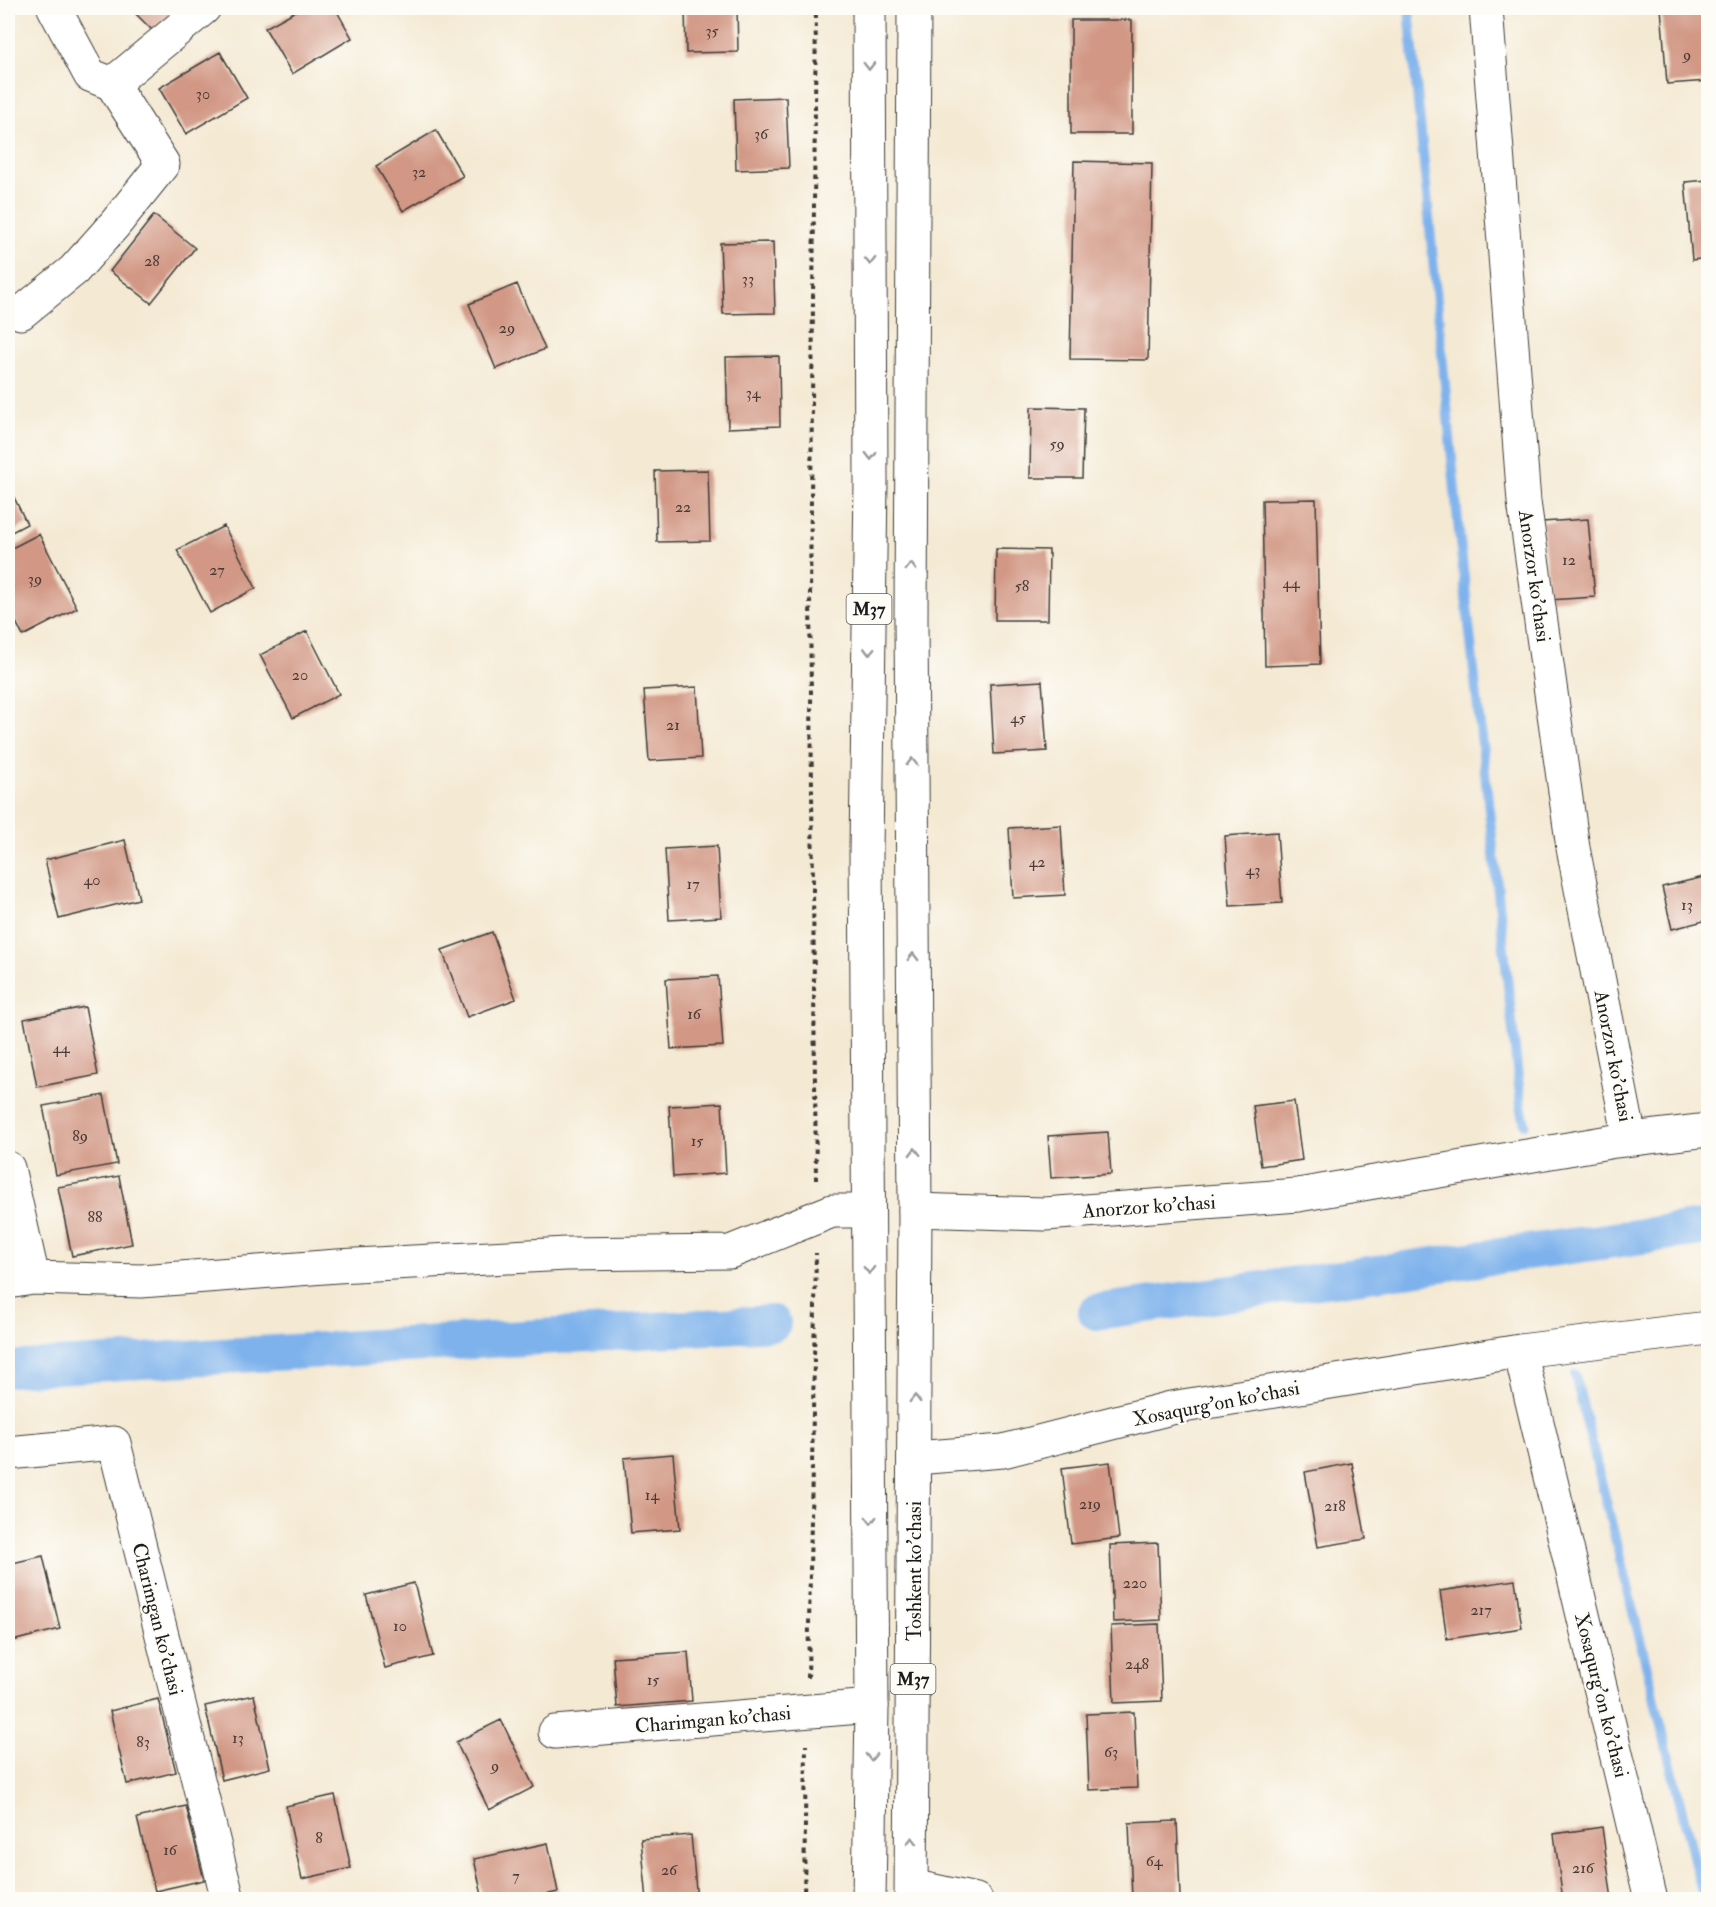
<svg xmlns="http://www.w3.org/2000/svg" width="1716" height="1907" font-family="'IM FELL Double Pica',serif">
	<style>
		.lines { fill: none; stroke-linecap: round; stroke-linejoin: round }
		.stream { stroke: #7eb2ec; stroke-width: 10 }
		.canal { stroke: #7eb2ec; stroke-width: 36 }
		.building { fill: #d29885 }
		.minor-casing { stroke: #3c3b37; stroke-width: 35 }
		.highway-casing { stroke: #3c3b37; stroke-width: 35 }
		.path { stroke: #3c3b37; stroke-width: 4; stroke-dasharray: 4.5 4.5; stroke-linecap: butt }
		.minor { stroke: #fff; stroke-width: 33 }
		.highway { stroke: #fff; stroke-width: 33 }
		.oneway { stroke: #999 }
		.labels { text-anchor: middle; stroke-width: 4.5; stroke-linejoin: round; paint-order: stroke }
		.number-label { font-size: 16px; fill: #4a3b36 }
		.shield { fill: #fdfcf7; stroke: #605f5e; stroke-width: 1.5 }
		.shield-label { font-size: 18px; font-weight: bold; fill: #1c1c1c }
		.street-label { font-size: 20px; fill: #1c1c1c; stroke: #fdfcf7 }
	</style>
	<rect width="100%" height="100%" fill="#fdfcf7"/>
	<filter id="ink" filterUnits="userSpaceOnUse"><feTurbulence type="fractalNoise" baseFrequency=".0167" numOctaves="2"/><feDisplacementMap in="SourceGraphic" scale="12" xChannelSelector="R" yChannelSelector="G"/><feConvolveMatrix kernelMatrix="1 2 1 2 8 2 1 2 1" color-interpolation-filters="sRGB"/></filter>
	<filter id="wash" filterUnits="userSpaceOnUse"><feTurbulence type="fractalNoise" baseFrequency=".008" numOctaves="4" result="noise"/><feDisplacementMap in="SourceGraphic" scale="24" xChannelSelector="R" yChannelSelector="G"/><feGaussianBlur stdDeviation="1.35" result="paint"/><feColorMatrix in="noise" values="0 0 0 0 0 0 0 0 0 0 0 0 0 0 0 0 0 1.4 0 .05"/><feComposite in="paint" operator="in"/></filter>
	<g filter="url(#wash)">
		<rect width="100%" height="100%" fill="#f4e9d3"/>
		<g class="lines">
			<path class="stream" d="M1409,8L1459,532L1521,1105L1525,1124
				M1575,1375L1704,1900"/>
			<path class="canal" d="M1096,1312L1708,1227
				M8,1369L773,1323"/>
		</g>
		<g id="blocks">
			<path class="building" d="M130,8H180L154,32Z
				M301,8H335L352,38L292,74L265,28Z
				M685,8H737L738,52L686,53Z
				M1046,8H1143V10H1046Z
				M1661,8H1707L1708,81L1667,84Z
				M1071,20H1132V134H1071Z
				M220,52L247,98L186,134L159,88Z
				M786,97L789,168L736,170L734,99Z
				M436,130L463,176L403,211L376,166Z
				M1074,161L1152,163L1148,360L1070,359Z
				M1708,180V258L1692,260L1685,182Z
				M154,215L195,248L151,303L110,271Z
				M773,242L775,313L723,314L720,243Z
				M517,284L545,349L496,369L469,304Z
				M779,356L780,426L728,428L726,357Z
				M1031,407L1084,408L1082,478H1030Z
				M708,470L710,541L657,542L655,471Z
				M8,485L27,524L8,534Z
				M1316,499L1320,664L1265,666L1262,500Z
				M1588,519L1595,597L1549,600L1542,522Z
				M224,526L256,588L210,613L177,550Z
				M39,534L77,608L23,636L8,606V550Z
				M996,549L1049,550L1048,620H995Z
				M307,631L339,694L293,718L260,655Z
				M1042,681L1047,751L994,754L990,684Z
				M697,687L701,758L649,761L644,690Z
				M1061,825L1065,895L1013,898L1009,828Z
				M1277,832L1282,903L1230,906L1225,836Z
				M125,840L139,899L59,919L45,860Z
				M717,846L721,917L669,920L665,849Z
				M1708,876V920L1672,929L1662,887Z
				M492,932L516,999L467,1017L442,950Z
				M718,976L723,1046L671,1049L666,979Z
				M85,1007L98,1075L37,1087L24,1019Z
				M104,1095L117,1164L56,1175L43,1106Z
				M1294,1101L1302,1160L1261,1166L1253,1106Z
				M722,1103L726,1173L673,1177L669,1106Z
				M1108,1132L1111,1174L1051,1178L1048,1136Z
				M119,1176L132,1244L72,1256L58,1187Z
				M673,1454L680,1529L631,1533L624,1458Z
				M1110,1462L1119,1538L1071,1544L1062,1468Z
				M1352,1463L1366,1539L1318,1547L1305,1472Z
				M1158,1543L1161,1620L1113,1622L1110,1545Z
				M43,1556L60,1629L12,1641L8,1621V1564Z
				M1515,1580L1522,1628L1447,1639L1440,1591Z
				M414,1583L433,1656L385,1668L366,1595Z
				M1159,1624L1162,1701L1114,1703L1111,1626Z
				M688,1652L692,1701L617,1707L613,1657Z
				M254,1695L270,1768L222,1780L205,1706Z
				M158,1699L176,1772L127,1784L110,1711Z
				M1134,1712L1137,1788L1089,1790L1086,1714Z
				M501,1720L534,1787L489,1810L456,1742Z
				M335,1795L351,1868L302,1879L286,1806Z
				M186,1806L204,1880L155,1891L137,1818Z
				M1177,1821L1180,1897L1132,1899L1129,1823Z
				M1602,1827L1612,1900H1563L1554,1834Z
				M691,1835L697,1900H647L641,1839Z
				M548,1843L558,1892L523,1900H483L474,1859Z"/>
		</g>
	</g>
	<g filter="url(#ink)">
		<use href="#blocks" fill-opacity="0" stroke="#3c3b37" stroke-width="1.5"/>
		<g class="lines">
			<defs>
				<path id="minor" d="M54,8L90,75L112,84L204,8
					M1486,8L1524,502L1573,848L1630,1139
					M21,313L74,270L115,224L163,164L112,84
					M8,1168L33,1278
					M915,1210L1045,1214L1298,1195L1615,1141L1708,1130
					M8,1282L33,1278L141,1281L337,1266L566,1254L730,1252L832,1211H868
					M1520,1351L1651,1900
					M8,1453L114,1443L228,1900
					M915,1458L1003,1451L1171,1408L1520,1351L1708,1328
					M555,1732L872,1706
					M912,1886L976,1900"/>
				<path id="highway" d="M869,8L871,481L866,852L872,1706L869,1900
					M911,1900L915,1210L911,618L914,8"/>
			</defs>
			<use href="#minor" class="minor-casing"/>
			<use href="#highway" class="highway-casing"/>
			<path class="path" d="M816,1180L810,598L816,8
				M808,1678L816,1253
				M804,1900L806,1745"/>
			<use href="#minor" class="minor"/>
			<use href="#highway" class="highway"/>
		</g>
		<defs><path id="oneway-chevron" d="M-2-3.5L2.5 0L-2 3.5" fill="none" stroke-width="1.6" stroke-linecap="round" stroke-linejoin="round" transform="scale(1.5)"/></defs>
		<g class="oneway">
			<use href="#oneway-chevron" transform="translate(869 66) rotate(90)"/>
			<use href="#oneway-chevron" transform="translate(870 261) rotate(90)"/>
			<use href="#oneway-chevron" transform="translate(871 456) rotate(90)"/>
			<use href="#oneway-chevron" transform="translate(911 567) rotate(-90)"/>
			<use href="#oneway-chevron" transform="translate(869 651) rotate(91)"/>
			<use href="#oneway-chevron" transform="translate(912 762) rotate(-90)"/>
			<use href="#oneway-chevron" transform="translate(913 957) rotate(-90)"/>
			<use href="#oneway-chevron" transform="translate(915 1152) rotate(-91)"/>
			<use href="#oneway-chevron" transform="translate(869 1270) rotate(89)"/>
			<use href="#oneway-chevron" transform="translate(915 1399) rotate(-90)"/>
			<use href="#oneway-chevron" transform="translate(871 1520) rotate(90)"/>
			<use href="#oneway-chevron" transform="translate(871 1757) rotate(91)"/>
			<use href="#oneway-chevron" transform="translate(912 1841) rotate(-90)"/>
		</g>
	</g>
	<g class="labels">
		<g class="number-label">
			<text x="712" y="36">35</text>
			<text x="1687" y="60">9</text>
			<text x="203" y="99">30</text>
			<text x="761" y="139">36</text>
			<text x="419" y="177">32</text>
			<text x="152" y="266">28</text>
			<text x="748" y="284">33</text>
			<text x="507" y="333">29</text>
			<text x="753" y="398">34</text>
			<text x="1057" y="449">59</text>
			<text x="683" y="512">22</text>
			<text x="1569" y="565">12</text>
			<text x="217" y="575">27</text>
			<text x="35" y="584">39</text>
			<text x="1291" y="588">44</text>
			<text x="1022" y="591">58</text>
			<text x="300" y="680">20</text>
			<text x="1018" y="723">45</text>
			<text x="673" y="730">21</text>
			<text x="1037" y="867">42</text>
			<text x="1253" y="875">43</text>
			<text x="92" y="885">40</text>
			<text x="693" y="889">17</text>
			<text x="1687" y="910">13</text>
			<text x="694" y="1019">16</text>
			<text x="61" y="1053">44</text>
			<text x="80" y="1141">89</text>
			<text x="697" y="1146">15</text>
			<text x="95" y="1222">88</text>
			<text x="652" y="1500">14</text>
			<text x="1090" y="1509">219</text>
			<text x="1335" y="1511">218</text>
			<text x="1135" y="1588">220</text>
			<text x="1481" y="1615">217</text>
			<text x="400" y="1631">10</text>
			<text x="1137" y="1669">248</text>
			<text x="653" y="1685">15</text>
			<text x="238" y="1743">13</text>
			<text x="143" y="1747">83</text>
			<text x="1111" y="1757">63</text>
			<text x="495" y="1771">9</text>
			<text x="319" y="1843">8</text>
			<text x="170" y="1855">16</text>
			<text x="1154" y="1866">64</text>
			<text x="1583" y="1873">216</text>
			<text x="669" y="1875">26</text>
			<text x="516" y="1881">7</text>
		</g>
		<g class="shield">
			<rect x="846.5" y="594" width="45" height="30" rx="4.5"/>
			<rect x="890.5" y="1664" width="45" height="30" rx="4.5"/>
		</g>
		<g class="shield-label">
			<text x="869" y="615">M37</text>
			<text x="913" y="1685">M37</text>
		</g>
		<g class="street-label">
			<text transform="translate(1535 576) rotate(82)" y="7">Anorzor ko'chasi</text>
			<text transform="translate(1614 1056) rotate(79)" y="7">Anorzor ko'chasi</text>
			<text transform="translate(1149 1206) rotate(-4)" y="7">Anorzor ko'chasi</text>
			<text transform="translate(1216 1403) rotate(-11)" y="7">Xosaqurg'on ko'chasi</text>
			<text transform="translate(914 1571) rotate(-90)" y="7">Toshkent ko'chasi</text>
			<text transform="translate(158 1619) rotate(76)" y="7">Charimgan ko'chasi</text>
			<text transform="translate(1602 1695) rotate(76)" y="7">Xosaqurg'on ko'chasi</text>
			<text transform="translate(713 1719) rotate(-5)" y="7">Charimgan ko'chasi</text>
		</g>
	</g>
	<rect width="1716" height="1907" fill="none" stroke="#fdfcf7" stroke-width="30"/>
</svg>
